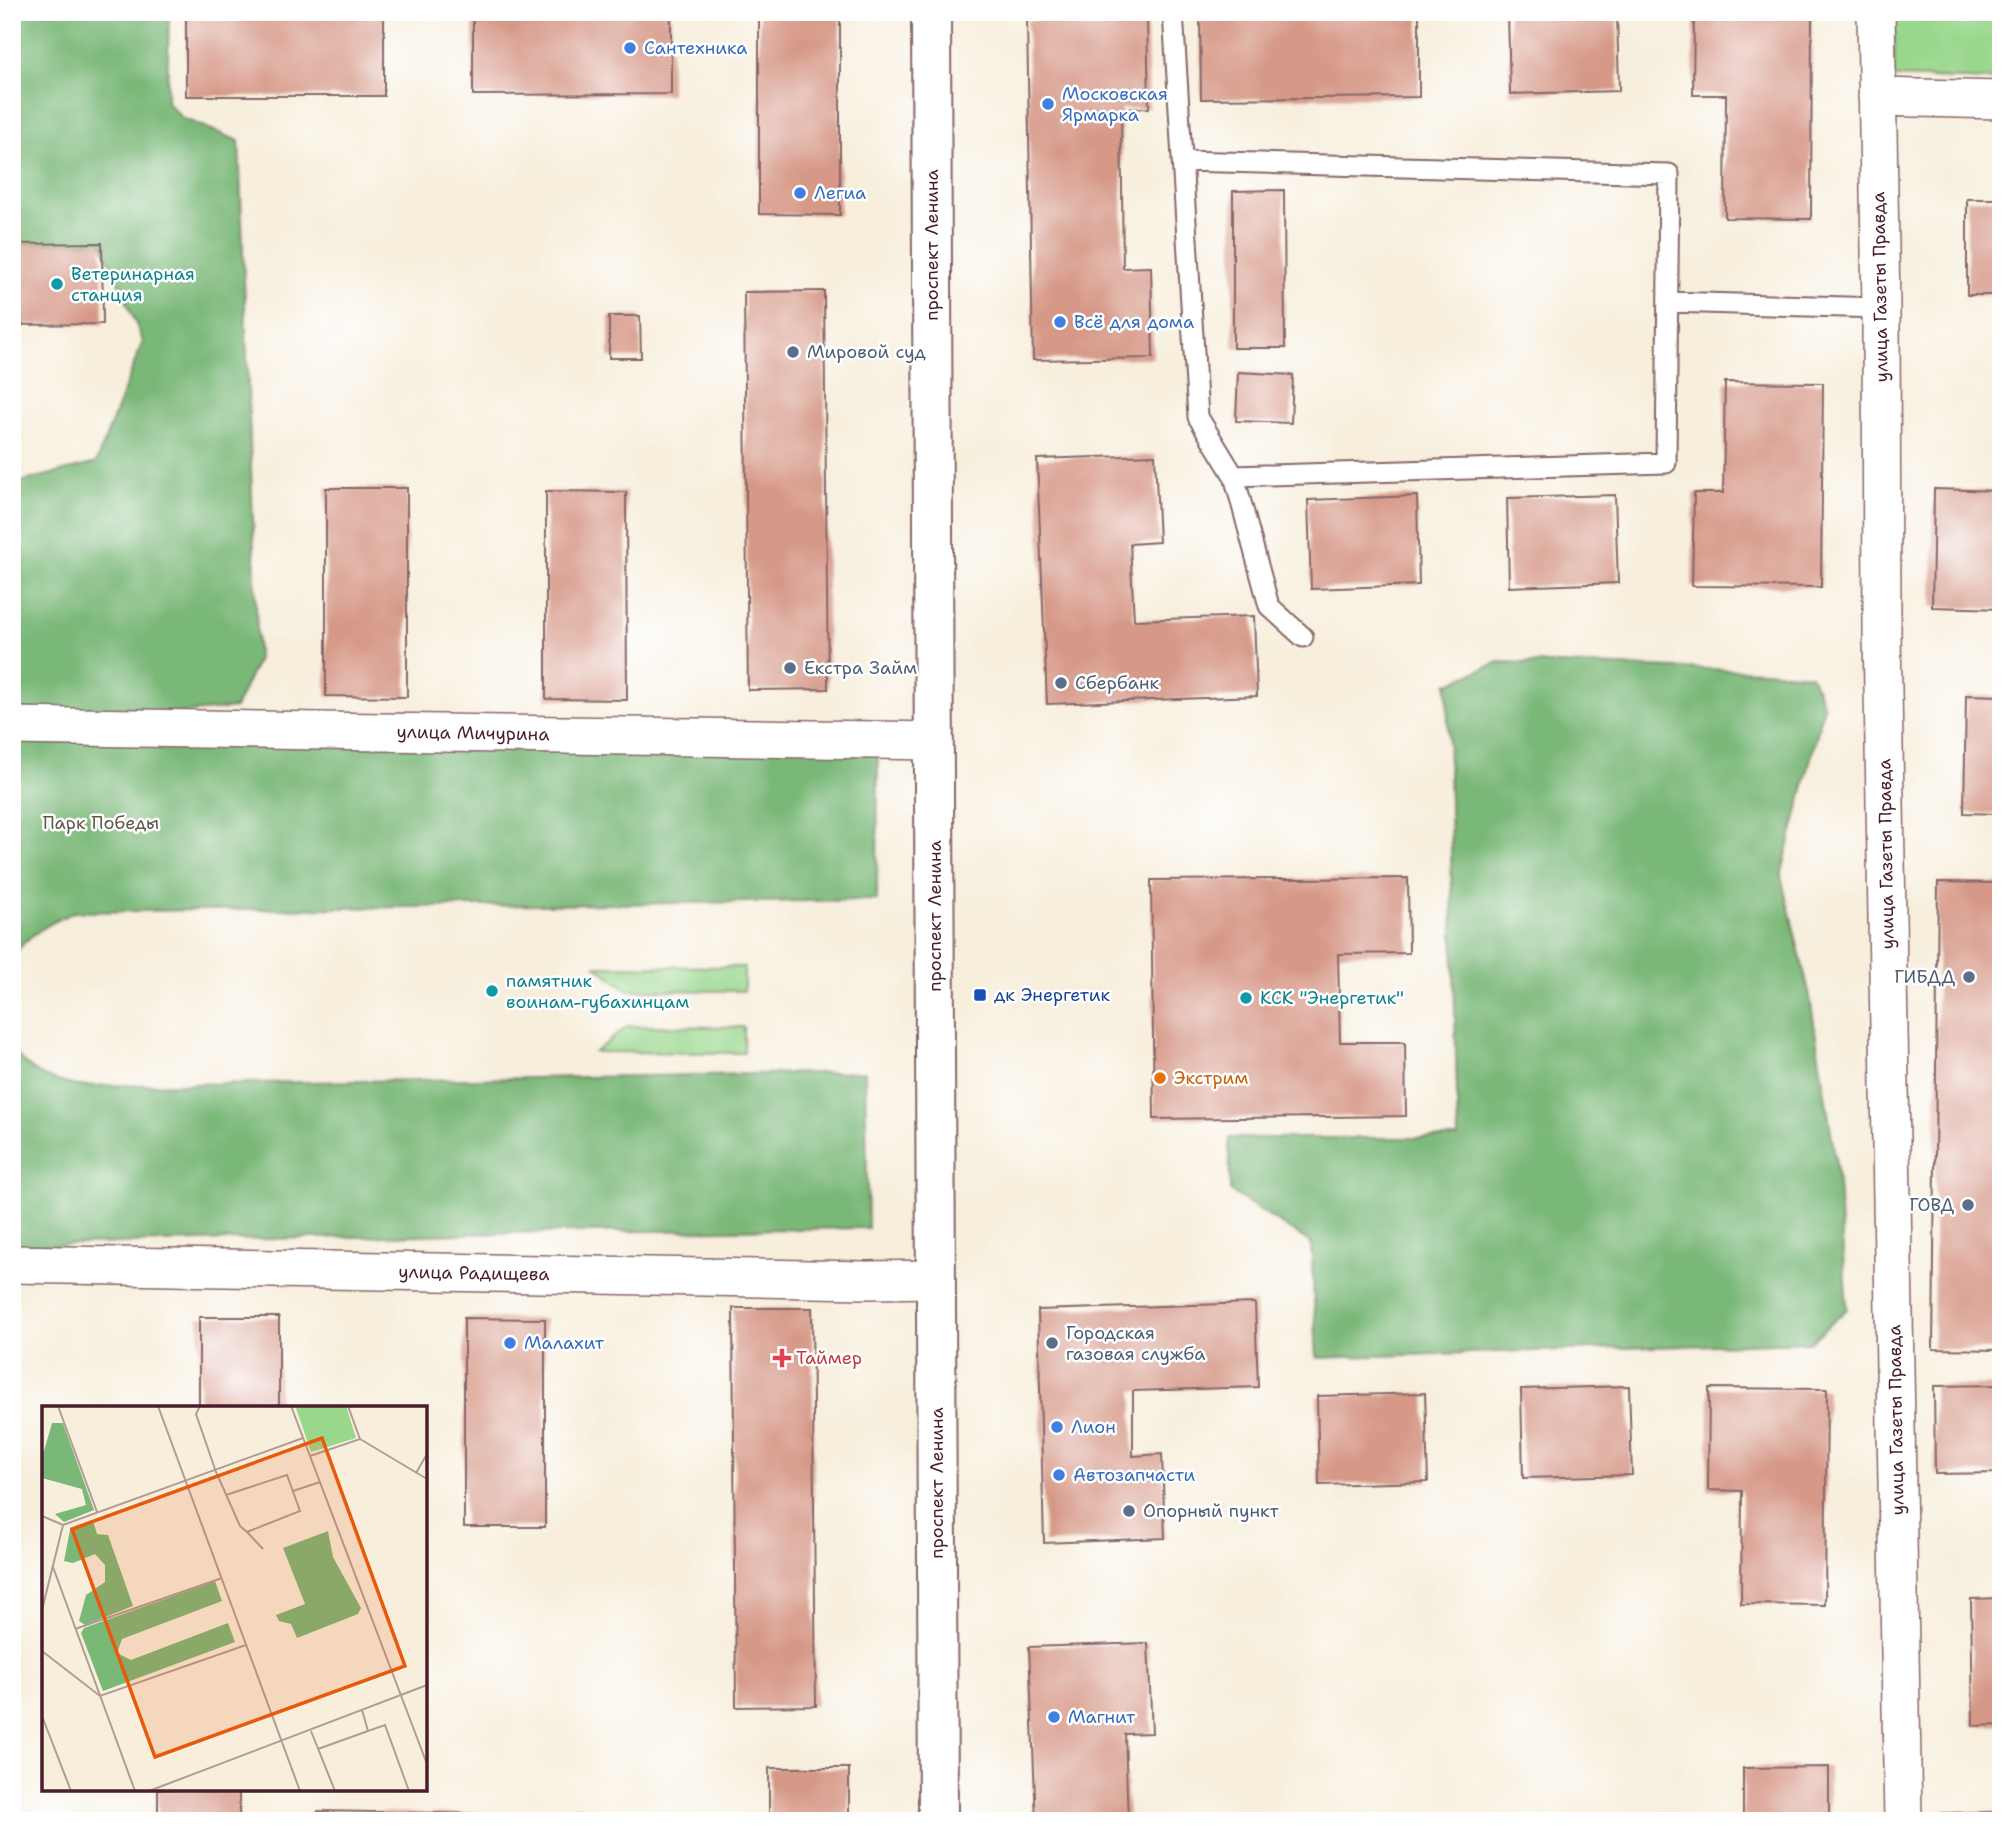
<svg xmlns="http://www.w3.org/2000/svg" width="2013" height="1833" font-family="'Shantell Sans',sans-serif">
	<style>
		.green { fill: #99d78c; stroke: #727b5c; stroke-width: 2 }
		.forest { fill: #7ab878; stroke: #626c52; stroke-width: 2 }
		.building { fill: #d69887 }
		.lines { fill: none; stroke-linecap: round; stroke-linejoin: round }
		.service-casing { stroke: #876769; stroke-width: 23 }
		.minor-casing { stroke: #876769; stroke-width: 40 }
		.secondary-casing { stroke: #876769; stroke-width: 42 }
		.service { stroke: #fff; stroke-width: 19 }
		.minor { stroke: #fff; stroke-width: 37 }
		.secondary { stroke: #fff; stroke-width: 38 }
		.shop-dot { fill: #3f7fe0; stroke: #fff; stroke-width: 2.5 }
		.culture-dot { fill: #0f9aa8; stroke: #fff; stroke-width: 2.5 }
		.service-dot { fill: #5c6f8a; stroke: #fff; stroke-width: 2.5 }
		.transit-dot { fill: #1a4fb4; stroke: #fff; stroke-width: 2.5 }
		.food-dot { fill: #e8710a; stroke: #fff; stroke-width: 2.5 }
		.health-dot { fill: #e0444e; stroke: #fff; stroke-width: 2.5 }
		.labels { text-anchor: middle; stroke-width: 5; stroke-linejoin: round; paint-order: stroke }
		.shop-label { font-size: 18px; fill: #366cbe; stroke: #fff; text-anchor: start }
		.street-label { font-size: 18px; fill: #4a1f2b; stroke: #fff }
		.culture-label { font-size: 18px; fill: #0d838f; stroke: #fff; text-anchor: start }
		.service-label { font-size: 18px; fill: #4e5e75; stroke: #fff; text-anchor: start }
		.park-label { font-size: 18px; fill: #625648; stroke: #fff }
		.transit-label { font-size: 18px; fill: #164399; stroke: #fff; text-anchor: start }
		.food-label { font-size: 18px; fill: #c56008; stroke: #fff; text-anchor: start }
		.health-label { font-size: 18px; fill: #be3a42; stroke: #fff; text-anchor: start }
		.inset-road { fill: none; stroke: #b29b95; stroke-width: 2 }
		.view { fill: #e8590c; fill-opacity: 0.15; stroke: #e8590c; stroke-width: 3.5 }
		.inset-edge { fill: none; stroke: #4a1f2b; stroke-width: 3.5 }
	</style>
	<rect width="100%" height="100%" fill="#fff"/>
	<filter id="ink" filterUnits="userSpaceOnUse"><feTurbulence type="fractalNoise" baseFrequency=".0143" numOctaves="2"/><feDisplacementMap in="SourceGraphic" scale="14" xChannelSelector="R" yChannelSelector="G"/><feConvolveMatrix kernelMatrix="1 2 1 2 8 2 1 2 1" color-interpolation-filters="sRGB"/></filter>
	<filter id="wash" filterUnits="userSpaceOnUse"><feTurbulence type="fractalNoise" baseFrequency=".00686" numOctaves="4" result="noise"/><feDisplacementMap in="SourceGraphic" scale="28" xChannelSelector="R" yChannelSelector="G"/><feGaussianBlur stdDeviation="1.57" result="paint"/><feColorMatrix in="noise" values="0 0 0 0 0 0 0 0 0 0 0 0 0 0 0 0 0 1.4 0 .05"/><feComposite in="paint" operator="in"/></filter>
	<g filter="url(#wash)">
		<rect width="100%" height="100%" fill="#f7eedc"/>
		<path class="green" d="M1895,12H2001V80L1894,77Z
			M596,966L744,967V991L628,990Z
			M628,1026L744,1027V1053L595,1052Z"/>
		<path class="forest" d="M12,12H169L167,102L182,118L239,141L258,659L235,708L126,718H12V484L96,463L143,341L102,243L12,244Z
			M1499,662L1765,671L1811,675L1824,706L1781,876L1809,992L1837,1170L1847,1309L1810,1342L1317,1358L1311,1243L1230,1191L1229,1138H1458L1447,684Z
			M12,735L878,738L877,900L74,912C50,923 28,934 12,957Z
			M12,1048C30,1073 48,1080 77,1086L865,1072L868,1228L503,1233L12,1246Z"/>
		<g id="blocks">
			<path class="building" d="M186,12H384V96H186Z
				M473,12H671V94L473,95Z
				M759,12H840V215L759,214Z
				M1200,12H1419V97L1201,99Z
				M1508,12H1617L1619,91L1510,94Z
				M1694,12H1812L1811,219L1725,218L1726,95H1693Z
				M1147,18L1149,108L1121,109L1123,268L1151,267L1153,358L1033,360L1027,20Z
				M1284,190L1285,348H1233V191Z
				M1967,199H2001V295H1967Z
				M102,243L103,324L12,325V244Z
				M824,291L828,689L748,690L744,292Z
				M609,316H640L641,358H609Z
				M1238,372L1293,375L1291,423L1236,421Z
				M1725,382L1823,383L1821,587L1692,586L1694,493H1723Z
				M1155,455L1159,542L1130,544L1134,620L1254,616L1257,696L1047,704L1037,459Z
				M326,488H407V697L326,696Z
				M1934,489L2001,491V609L1932,607Z
				M546,491L626,492L627,700L546,699Z
				M1615,495L1618,583L1509,587L1507,498Z
				M1417,496L1419,585L1311,589L1308,500Z
				M1966,695L2001,696V814L1964,813Z
				M1408,878L1409,953L1338,954L1340,1042H1405L1406,1116L1154,1119L1151,880Z
				M1938,882L2001,883V1350L1933,1349Z
				M1255,1303L1258,1387L1133,1391V1456L1162,1454L1165,1538L1044,1543L1038,1310Z
				M733,1308H812L816,1706L736,1707Z
				M199,1317H279V1408H199Z
				M464,1318L545,1319V1527H464Z
				M2001,1385V1473L1935,1474L1934,1386Z
				M1629,1386L1632,1475L1523,1478L1521,1389Z
				M1709,1388L1827,1389L1825,1605L1741,1604L1742,1491L1708,1490Z
				M1425,1393L1428,1482L1319,1485L1317,1396Z
				M2001,1598V1725L1973,1726L1971,1599Z
				M1148,1643L1152,1733L1125,1734L1128,1821H1036L1029,1647Z
				M1829,1767V1821H1743V1768Z
				M769,1768H849V1821H769Z
				M158,1789H239V1821H158Z
				M318,1811L603,1816V1821H318Z
				M2001,1812V1821H1940V1813Z"/>
		</g>
	</g>
	<g filter="url(#ink)">
		<use href="#blocks" fill-opacity="0" stroke="#876769" stroke-width="2"/>
		<g class="lines">
			<defs>
				<path id="service" d="M1173,12L1198,417L1234,476L1666,463L1669,174L1182,161
					M1668,302L1881,308
					M1234,476L1269,606L1303,637"/>
				<path id="minor" d="M1876,12L1881,308L1882,633L1903,1821
					M1877,97L2001,100
					M12,726L934,741
					M12,1264L867,1280L936,1279"/>
				<path id="secondary" d="M931,12L938,1821"/>
			</defs>
			<use href="#service" class="service-casing"/>
			<use href="#minor" class="minor-casing"/>
			<use href="#secondary" class="secondary-casing"/>
			<use href="#service" class="service"/>
			<use href="#minor" class="minor"/>
			<use href="#secondary" class="secondary"/>
		</g>
	</g>
	<g class="shop-dot">
		<circle cx="630" cy="48" r="7"/>
		<circle cx="1048" cy="104" r="7"/>
		<circle cx="800" cy="193" r="7"/>
		<circle cx="1060" cy="322" r="7"/>
		<circle cx="510" cy="1343" r="7"/>
		<circle cx="1057" cy="1427" r="7"/>
		<circle cx="1059" cy="1475" r="7"/>
		<circle cx="1054" cy="1717" r="7"/>
	</g>
	<g class="culture-dot">
		<circle cx="57" cy="284" r="7"/>
		<circle cx="492" cy="991" r="7"/>
		<circle cx="1246" cy="998" r="7"/>
	</g>
	<g class="service-dot">
		<circle cx="793" cy="352" r="7"/>
		<circle cx="790" cy="668" r="7"/>
		<circle cx="1061" cy="683" r="7"/>
		<circle cx="1969" cy="977" r="7"/>
		<circle cx="1968" cy="1205" r="7"/>
		<circle cx="1052" cy="1343" r="7"/>
		<circle cx="1129" cy="1511" r="7"/>
	</g>
	<rect class="transit-dot" x="973" y="988" width="14" height="14" rx="3.5"/>
	<circle class="food-dot" cx="1160" cy="1078" r="7"/>
	<path class="health-dot" d="M778.5 1347.5h7v7h7v7h-7v7h-7v-7h-7v-7h7z"/>
	<g class="labels">
		<g class="shop-label">
			<text x="644" y="54">Сантехника</text>
			<text x="1062" y="100">Московская<tspan x="1062" dy="21">Ярмарка</tspan></text>
			<text x="814" y="199">Легиа</text>
			<text x="1074" y="328">Всё для дома</text>
			<text x="524" y="1349">Малахит</text>
			<text x="1071" y="1433">Лион</text>
			<text x="1073" y="1481">Автозапчасти</text>
			<text x="1068" y="1723">Магнит</text>
		</g>
		<g class="street-label">
			<text transform="translate(932 245) rotate(-90)" y="6">проспект Ленина</text>
			<text transform="translate(1880 287) rotate(-91)" y="6">улица Газеты Правда</text>
			<text transform="translate(473 733) rotate(1)" y="6">улица Мичурина</text>
			<text transform="translate(1886 854) rotate(-91)" y="6">улица Газеты Правда</text>
			<text transform="translate(935 916) rotate(-90)" y="6">проспект Ленина</text>
			<text transform="translate(474 1273) rotate(1)" y="6">улица Радищева</text>
			<text transform="translate(1896 1420) rotate(-91)" y="6">улица Газеты Правда</text>
			<text transform="translate(937 1483) rotate(-90)" y="6">проспект Ленина</text>
		</g>
		<g class="culture-label">
			<text x="71" y="280">Ветеринарная<tspan x="71" dy="21">станция</tspan></text>
			<text x="506" y="987">памятник<tspan x="506" dy="21">воинам-губахинцам</tspan></text>
			<text x="1260" y="1004">КСК "Энергетик"</text>
		</g>
		<g class="service-label">
			<text x="807" y="358">Мировой суд</text>
			<text x="804" y="674">Екстра Займ</text>
			<text x="1075" y="689">Сбербанк</text>
			<text x="1955" y="983" text-anchor="end">ГИБДД</text>
			<text x="1954" y="1211" text-anchor="end">ГОВД</text>
			<text x="1066" y="1339">Городская<tspan x="1066" dy="21">газовая служба</tspan></text>
			<text x="1143" y="1517">Опорный пункт</text>
		</g>
		<g class="park-label">
			<text x="101" y="829">Парк Победы</text>
		</g>
		<g class="transit-label">
			<text x="994" y="1001">дк Энергетик</text>
		</g>
		<g class="food-label">
			<text x="1174" y="1084">Экстрим</text>
		</g>
		<g class="health-label">
			<text x="796" y="1364">Таймер</text>
		</g>
	</g>
	<g transform="translate(42 1406)">
		<rect width="385" height="385" fill="#f7eedc"/>
		<path d="M262,0H304L314,32L269,46L254,2Z" fill="#99d78c"/>
		<path d="M10,17H21L52,104L22,116L13,108L44,99L40,83L0,72V52ZM51,115L55,128L66,129L91,200L43,219L37,215L44,189L63,176V159L53,148L31,157L22,155L28,124ZM286,125L291,151L319,202L316,208L255,232L249,218L237,215L234,209L263,198L241,142ZM173,175L180,195L80,233L75,247L89,254L186,217L193,236L61,285L39,227L42,222Z" fill="#7ab878"/>
		<path class="inset-road" d="M16,0L55,106M116,0L258,385M158,0L154,8L174,66L198,120L205,126L258,105L245,69L184,89M249,0L385,358M306,0L318,33M268,50L318,33L385,73M374,67L385,48M251,85L278,76M0,110L21,119L261,32M205,126L221,143M11,161L93,385M0,204L21,119M33,223L180,172M0,245L58,290L204,239M320,304L326,325L343,319L367,385M0,310L29,385M269,325L293,385M276,343L326,325M107,385L385,279"/>
		<path class="view" d="M280,32L363,260L113,351L30,123Z"/>
		<rect width="385" height="385" class="inset-edge"/>
	</g>
	<rect width="2013" height="1833" fill="none" stroke="#fff" stroke-width="42"/>
</svg>
